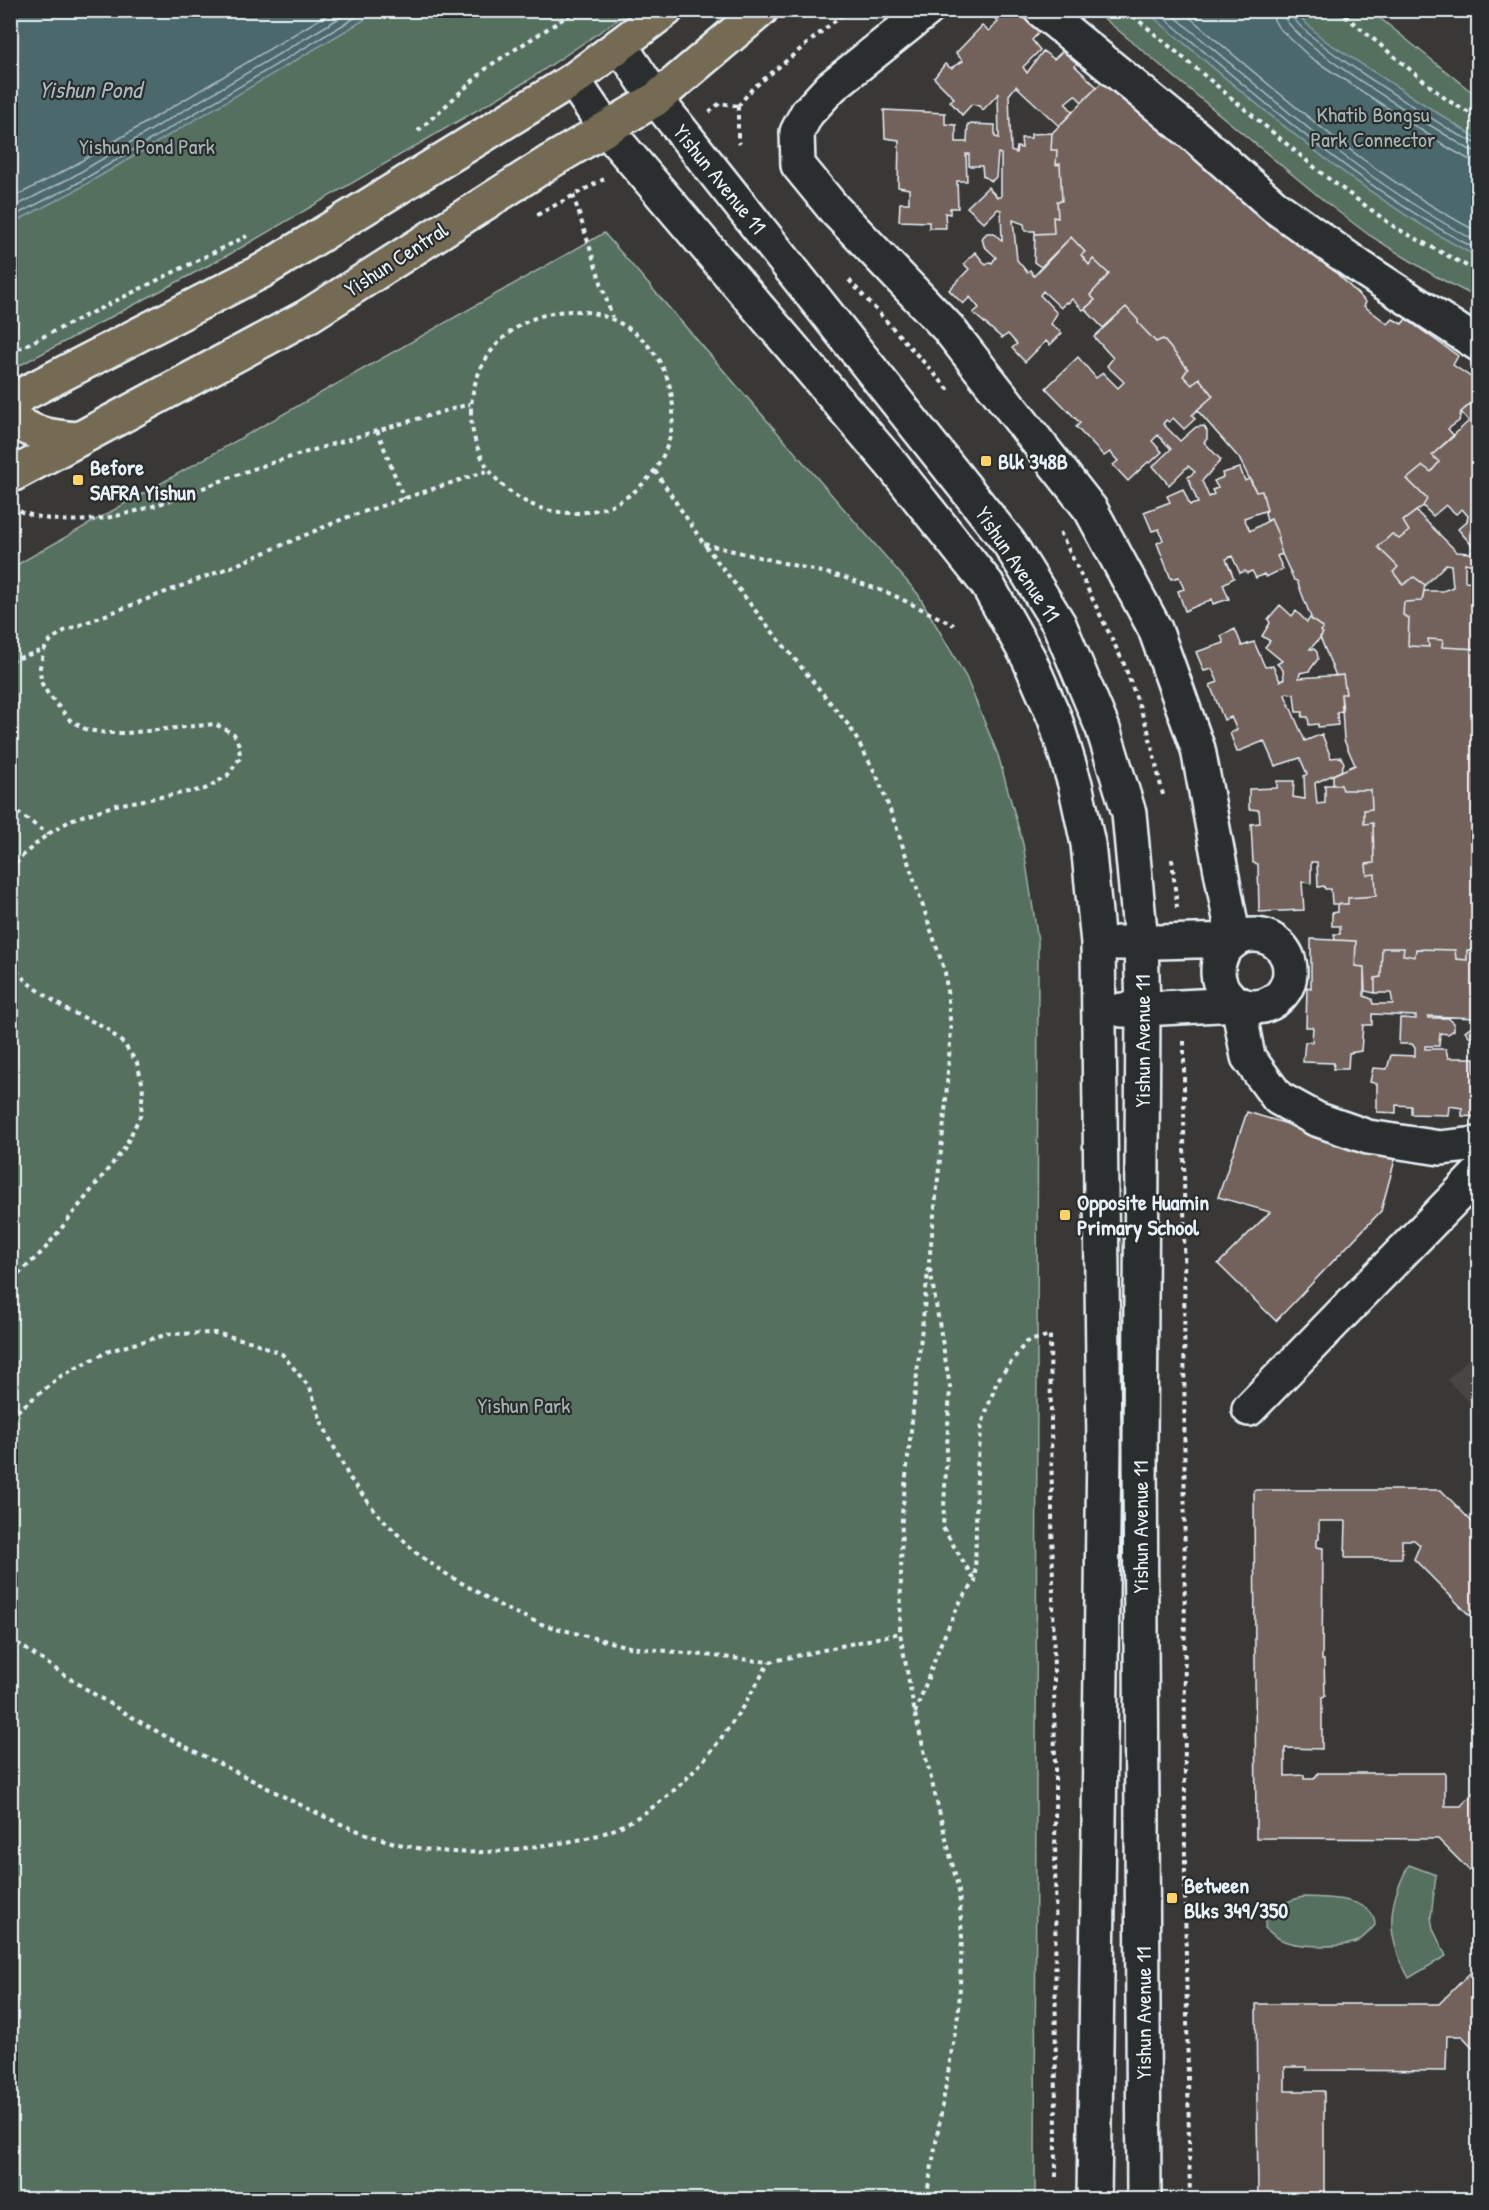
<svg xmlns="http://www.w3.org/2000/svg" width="1489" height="2210" font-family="'Patrick Hand',sans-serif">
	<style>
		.built { fill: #4a4542 }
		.green { fill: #56705f; stroke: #9fb0ac; stroke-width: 1.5 }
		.water { fill: #4b686d; stroke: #8a9fa5; stroke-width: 1.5 }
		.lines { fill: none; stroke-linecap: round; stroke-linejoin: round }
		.shore { stroke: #a9bac0; stroke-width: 1.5 }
		.building { fill: #73625b; stroke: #e8f1f8; stroke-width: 1.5 }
		.minor-casing { stroke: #e8f1f8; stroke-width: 38 }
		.major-casing { stroke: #e8f1f8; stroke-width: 38 }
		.path { stroke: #e8f1f8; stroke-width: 4; stroke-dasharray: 4.5 4.5; stroke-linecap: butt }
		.minor { stroke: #2a2d2e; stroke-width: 33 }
		.major { stroke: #746b52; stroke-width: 33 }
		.poi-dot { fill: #ffd166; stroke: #2a2d2e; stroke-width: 2 }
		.labels { text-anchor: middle; stroke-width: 4.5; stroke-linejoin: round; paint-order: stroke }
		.park-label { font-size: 22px; fill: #a6b7b3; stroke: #2a2d2e }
		.street-label { font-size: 22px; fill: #e8f1f8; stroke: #2a2d2e }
		.poi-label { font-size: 22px; font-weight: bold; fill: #e8f1f8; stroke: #2a2d2e; text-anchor: start }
		.water-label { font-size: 24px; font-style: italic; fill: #a9bac0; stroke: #2a2d2e }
	</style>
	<rect width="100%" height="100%" fill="#393837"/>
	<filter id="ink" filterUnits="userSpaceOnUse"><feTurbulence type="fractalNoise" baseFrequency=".0167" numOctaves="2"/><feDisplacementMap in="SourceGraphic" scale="12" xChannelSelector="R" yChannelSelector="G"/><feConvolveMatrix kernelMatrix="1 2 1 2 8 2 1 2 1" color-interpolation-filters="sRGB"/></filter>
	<g filter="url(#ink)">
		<path class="built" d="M1478,1349V1411L1447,1380Z"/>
		<path class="green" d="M11,11H631L527,81L230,254L11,370Z
			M1095,11H1371L1478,97V298L1435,276L1369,235L1328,204Z
			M604,233L918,594L966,677L998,755L1023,844L1038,941L1035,2199H11V568Z
			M1409,1865L1436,1875L1431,1917L1433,1929L1446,1956L1409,1978C1386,1937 1386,1906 1409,1865Z
			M1303,1897C1324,1898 1374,1896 1375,1925C1370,1931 1365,1937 1358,1941C1344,1948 1299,1947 1284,1941C1276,1938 1271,1933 1265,1928L1266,1915C1277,1905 1289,1900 1303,1897Z"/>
		<path class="water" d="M11,10H379V11L78,189L11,224Z
			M1146,11H1293L1324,40L1478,139V257C1355,193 1251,99 1146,11Z"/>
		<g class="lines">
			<path class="shore" d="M1155,10C1258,97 1359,188 1478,250
				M1167,10C1266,93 1363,182 1478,242
				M1181,10C1275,90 1369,175 1478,232
				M1273,10V18L1278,27L1311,58L1447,147L1468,159L1478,160
				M1282,10C1283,39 1423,120 1452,139L1470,150L1478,151
				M1289,10C1292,34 1429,116 1455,133L1478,144
				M10,199L68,169L335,10
				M10,209L72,177L353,10
				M10,218L76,184L368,10"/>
		</g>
		<path class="building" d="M995,10H1016L1027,20L1030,16L1044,27L1032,40L1040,50L1023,67L1027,73L1043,51L1054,59L1065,49L1078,60L1075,66L1097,87L1082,102L1075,95L1065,103L1073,112L1059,126L1016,86L1009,95L1011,151L1016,153L1017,147L1022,148L1021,138H1031V134L1052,133L1051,150H1057L1056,165L1060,164L1062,201H1057L1058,218L1053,217L1054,233L1035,234V231H1025L1024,224L1013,220L1017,260L1027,272L1030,270L1034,276L1071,237L1085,252L1081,255L1089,265L1093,259L1109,274L1090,295L1095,300L1083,310L1072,299L1068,303L1066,302L1061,308L1043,291L1040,295L1057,313L1051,324L1062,333L1050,345L1046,341L1025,362L1012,348L1017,344L1008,334L1002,338L973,313L979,308L970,297L963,304L949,290L969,269L964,264L975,252L986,265L990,262L992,263L996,257L984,246L982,238L987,233H994L1002,241L1001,210L998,209L984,223L967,207L988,187L997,197H1001V154L998,153L996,177L992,181L983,176L982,166H969V154H966L967,181H957L958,208H950V214L945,213L946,228H929V222L899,221L900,203H909V189L898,187L899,140L885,138L884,110L945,113V124L956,125V142H967L968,124L995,125V137L999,138L998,94L983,110L979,106L972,104L962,115L950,101L954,98L934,78L945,64L951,68L963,61L956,53L982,26L989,31L998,22L991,14Z
			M1103,70L1323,260L1366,302L1364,306L1388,324L1393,319L1402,324L1406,319L1458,356L1453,365L1478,382V393L1473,402L1461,412L1459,421L1448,429L1454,436L1432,455L1439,462L1431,472L1423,466L1407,479L1427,499L1423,506L1403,521L1409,531L1399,539L1392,534L1378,547L1398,567L1393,572L1403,585L1414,577L1425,585L1422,601L1404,602L1403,615L1409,618L1408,646L1429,647L1428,639L1443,640L1442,647L1478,649V951L1467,950V960L1456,959L1455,950L1416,949L1415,957L1403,955L1404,948H1382L1381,977L1375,978V993L1365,991L1364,967L1355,966L1356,941L1335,940L1334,934H1340V926H1332V913L1338,912V904H1348V898L1376,896L1375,874L1367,875L1366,864L1374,863L1373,823L1364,824V810L1372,809L1371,790H1343L1341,785L1333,784V775L1355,765L1344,740L1341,694H1346L1343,675L1336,676L1320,637L1323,633L1320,631L1323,628L1312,620L1297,581L1294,580L1282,554L1277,538L1279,537L1271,519L1267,521L1265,513L1267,510L1262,491L1256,492L1239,458L1197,410L1213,396L1199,378L1192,385L1183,376L1188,369L1163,339L1156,342L1138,323V320L1126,307L1103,328L1085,309L1095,300L1090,295L1109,274L1093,259L1089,265L1081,255L1085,252L1071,237L1041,267L1034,262L1035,234L1054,233L1053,217L1058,218L1057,201H1062L1060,164L1056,165L1057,150H1051L1052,133L1102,82Z
			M1126,307L1138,320V323L1156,342L1163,339L1188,369L1183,376L1192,385L1199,378L1213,396L1192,415L1195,419L1184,429L1173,418L1169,422L1166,420L1163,424L1180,441L1196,427L1204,426L1207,431V439L1204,442L1221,460L1202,481L1209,497L1214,494L1212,490L1218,488L1214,481L1223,477L1222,473L1240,468L1245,481L1250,478L1256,492L1262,491L1267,510L1244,518L1250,531L1271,519L1279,537L1277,538L1282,554L1277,556L1283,569L1266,577L1264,574L1256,578L1252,571L1247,573L1245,571L1240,573L1232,556L1226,559L1234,578L1223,584L1229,599L1213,604L1212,599L1185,611L1178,591L1184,589L1179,577L1171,579L1157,543L1163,540L1159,529L1152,531L1144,512L1170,502L1167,496L1183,489L1190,505L1198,503L1188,477L1195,472L1188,466L1169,485L1153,466L1171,449L1158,435L1152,441L1162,452L1150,463L1148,462L1128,481L1113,465L1118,461L1110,452L1104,456L1076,427L1080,423L1046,388L1078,357L1096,378L1103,373L1118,388L1124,382L1107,366L1113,358L1094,337Z
			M1478,397V505L1476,507L1478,509V560L1473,565L1465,563V581L1478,582V649L1442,647L1443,640L1428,639L1429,647L1408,646L1409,618L1403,615L1404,602L1422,601L1424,591H1443L1453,587L1451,565L1446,564L1425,585L1414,577L1403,585L1393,572L1398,567L1378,547L1392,534L1399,539L1409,531L1403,521L1416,511L1457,552L1470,553L1475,549L1458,529L1467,521L1468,516L1462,509L1456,514L1446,505L1433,516L1423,506L1427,499L1407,479L1423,466L1431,472L1439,462L1432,455L1469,421L1461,412Z
			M1280,605L1292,616L1296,611L1307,622L1310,618L1323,628L1320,631L1323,633L1320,638L1310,649H1314L1317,652L1318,659L1309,671L1300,673L1299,678L1343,675L1346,694H1341L1343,711L1337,712L1338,725L1318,727V724L1309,725L1308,717H1302L1303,712H1296L1294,694L1287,693L1285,695L1305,741L1322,734L1331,758L1341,757L1344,763L1341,771L1315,783L1317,804L1325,803V785H1341L1343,790H1371L1372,809L1364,810V824L1373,823L1374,863L1366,864L1367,875L1375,874L1376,896L1348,898V904H1332L1331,889H1325L1324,886L1318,887L1317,862H1311V883L1302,882L1304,910L1259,912L1258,864L1253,863L1251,824L1260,823L1259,810L1249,809V789L1277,788V781H1294L1293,797L1305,799L1304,776L1307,774L1300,758L1275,766L1264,741L1237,752L1230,733L1237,730L1231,717L1224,720L1210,685L1218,682L1212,669L1204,671L1196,652L1224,643L1221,636L1235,629L1242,646L1254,642L1265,667L1273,666L1280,681L1284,679L1283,670L1277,664L1282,661L1265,647L1270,641L1262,636L1270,623L1268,619Z
			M1311,939L1356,941L1355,966L1364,967V996L1372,999L1373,1004H1393L1391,993H1375V978L1381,977L1382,948H1404L1403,955L1415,957L1416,949L1455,950L1456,959L1467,960V950L1478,951V997L1474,1002L1475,1007H1478V1047L1465,1031L1477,1022V1018L1428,1016V1018H1448L1454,1023V1030L1448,1034L1440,1033L1439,1046H1425V1049H1446L1448,1058H1474V1072H1478V1117L1462,1116V1108L1449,1106L1448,1115L1411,1114V1106L1396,1105V1113L1377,1112V1084L1370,1082L1373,1068L1387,1069L1391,1055L1415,1056V1048L1412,1044H1399L1400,1018L1416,1019V1016L1372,1014V1025H1363L1361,1051L1349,1053L1348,1069H1333L1334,1063L1303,1062L1305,1042H1312L1313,1027H1306L1307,987L1311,988Z
			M1247,1112L1396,1156L1381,1211L1276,1321L1218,1264L1270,1212L1218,1197Z
			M1254,1490H1441L1478,1528V1624L1414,1559L1420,1545L1414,1540H1402V1558H1345L1346,1521H1319V1539L1317,1540V1547L1323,1548L1322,1660H1324L1325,1696L1322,1697V1749L1285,1748V1776L1304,1775V1779H1314L1318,1773H1445V1806H1461L1478,1788V1879L1438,1839L1256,1838Z
			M1478,1965V2053L1462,2036H1447L1446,2071L1306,2070V2067H1285V2091H1324V2200H1258L1256,2004H1439Z"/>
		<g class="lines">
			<defs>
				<path id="minor" d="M927,10L831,87L807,113L797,132L798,165L834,209L948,328L1091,510L1155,629L1198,749L1234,940L1118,943
					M1041,10L1195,136L1274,206L1360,267L1478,344
					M620,45L656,99L1009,543L1059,624L1103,729L1129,813L1141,942L1143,1010L1140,1447L1144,2200
					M573,80L607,130L893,466L987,584L1029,659L1055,719L1075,784L1088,844L1098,943L1104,1445L1094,2200
					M1218 971a36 36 0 1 1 72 0a36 36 0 1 1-72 0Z
					M1122,1010L1238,1004L1248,1057L1278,1098L1316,1119L1368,1137L1440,1148L1478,1144
					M1249,1409L1478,1174"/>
				<path id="major" d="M10,401L262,271L573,80L666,10
					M10,415C29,435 52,437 78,439
					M10,476L308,316L551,161L656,99L761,10"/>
			</defs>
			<use href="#minor" class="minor-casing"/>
			<use href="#major" class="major-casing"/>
			<path class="path" d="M1126,10L1325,176L1396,228L1478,272
				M1338,10L1447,100L1478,118
				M738,106V140L740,144
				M738,106L752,89L848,10
				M709,112L720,103L738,106
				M418,131L489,66L577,10
				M573,195L612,317
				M537,215L604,179
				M849,280L949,390
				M471 412a101 101 0 1 1 202 0a101 101 0 1 1-202 0Z
				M10,353L247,236
				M377,430L404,499
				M655,471L704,544L758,614L850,727L877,776L896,826L945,972L951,1029L945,1113L902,1514L900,1633L915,1714L959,1891L962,1937L959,2009L926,2200
				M19,511C101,542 187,490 265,465C333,444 401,423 470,404
				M1060,532L1124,664L1148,730L1163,795
				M704,544L843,577L891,594L954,625
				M10,661L43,650
				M10,807L48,834
				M1172,859L1177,908
				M10,871L24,854L48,834L73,819L116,805L205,789L227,776L240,758L239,745L234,734L215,724L127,733H107L87,730L70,720L48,694L41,682L40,667L44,650L51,640L64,631L236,565L345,518L487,471
				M10,964L28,983L67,1010L105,1027L124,1044L137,1063L143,1086L141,1114L124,1149L44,1250L10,1282
				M1184,1041L1185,1898L1190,2200
				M930,1269L950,1387L943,1528L975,1581
				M10,1417L61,1376L109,1351L169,1334L215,1333L253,1342L282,1354L310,1388L321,1421L349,1477L375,1511L415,1552L443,1572L506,1609L544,1625L629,1647L769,1662L900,1633
				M10,1638C56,1670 103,1701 151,1728C180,1745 211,1759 240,1774C288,1798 336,1826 388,1841C435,1855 483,1855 531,1847C560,1843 589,1840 615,1829C686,1797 733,1728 769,1662
				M915,1713L941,1643L961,1600L975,1582L977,1466L982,1424L997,1381L1026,1342L1050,1335L1055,1767L1056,2180"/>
			<use href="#minor" class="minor"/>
			<use href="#major" class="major"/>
		</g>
	</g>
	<g class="poi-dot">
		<rect x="980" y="455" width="12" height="12" rx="3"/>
		<rect x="72" y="474" width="12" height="12" rx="3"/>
		<rect x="1059" y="1209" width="12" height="12" rx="3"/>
		<rect x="1166" y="1892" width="12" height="12" rx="3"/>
	</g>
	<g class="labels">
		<g class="park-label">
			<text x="1373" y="122">Khatib Bongsu<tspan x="1373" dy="25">Park Connector</tspan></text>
			<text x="147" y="154">Yishun Pond Park</text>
			<text x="524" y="1413">Yishun Park</text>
		</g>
		<g class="street-label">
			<text transform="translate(720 179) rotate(51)" y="8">Yishun Avenue 11</text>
			<text transform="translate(396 259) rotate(-33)" y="8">Yishun Central</text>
			<text transform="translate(1018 564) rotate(56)" y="8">Yishun Avenue 11</text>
			<text transform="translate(1142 1041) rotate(-90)" y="8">Yishun Avenue 11</text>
			<text transform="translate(1140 1527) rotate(-90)" y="8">Yishun Avenue 11</text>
			<text transform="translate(1143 2013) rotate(-90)" y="8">Yishun Avenue 11</text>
		</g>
		<g class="poi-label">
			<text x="998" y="469">Blk 348B</text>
			<text x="90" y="475">Before<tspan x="90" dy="25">SAFRA Yishun</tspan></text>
			<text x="1077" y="1210">Opposite Huamin<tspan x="1077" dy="25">Primary School</tspan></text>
			<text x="1184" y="1893">Between<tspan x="1184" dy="25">Blks 349/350</tspan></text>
		</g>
		<g class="water-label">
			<text x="90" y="98">Yishun Pond</text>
		</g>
	</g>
	<rect width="1489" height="2210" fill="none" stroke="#2a2d2e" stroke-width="36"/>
	<rect x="18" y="18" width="1453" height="2174" fill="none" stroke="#e8f1f8" stroke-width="2" filter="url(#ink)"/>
</svg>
